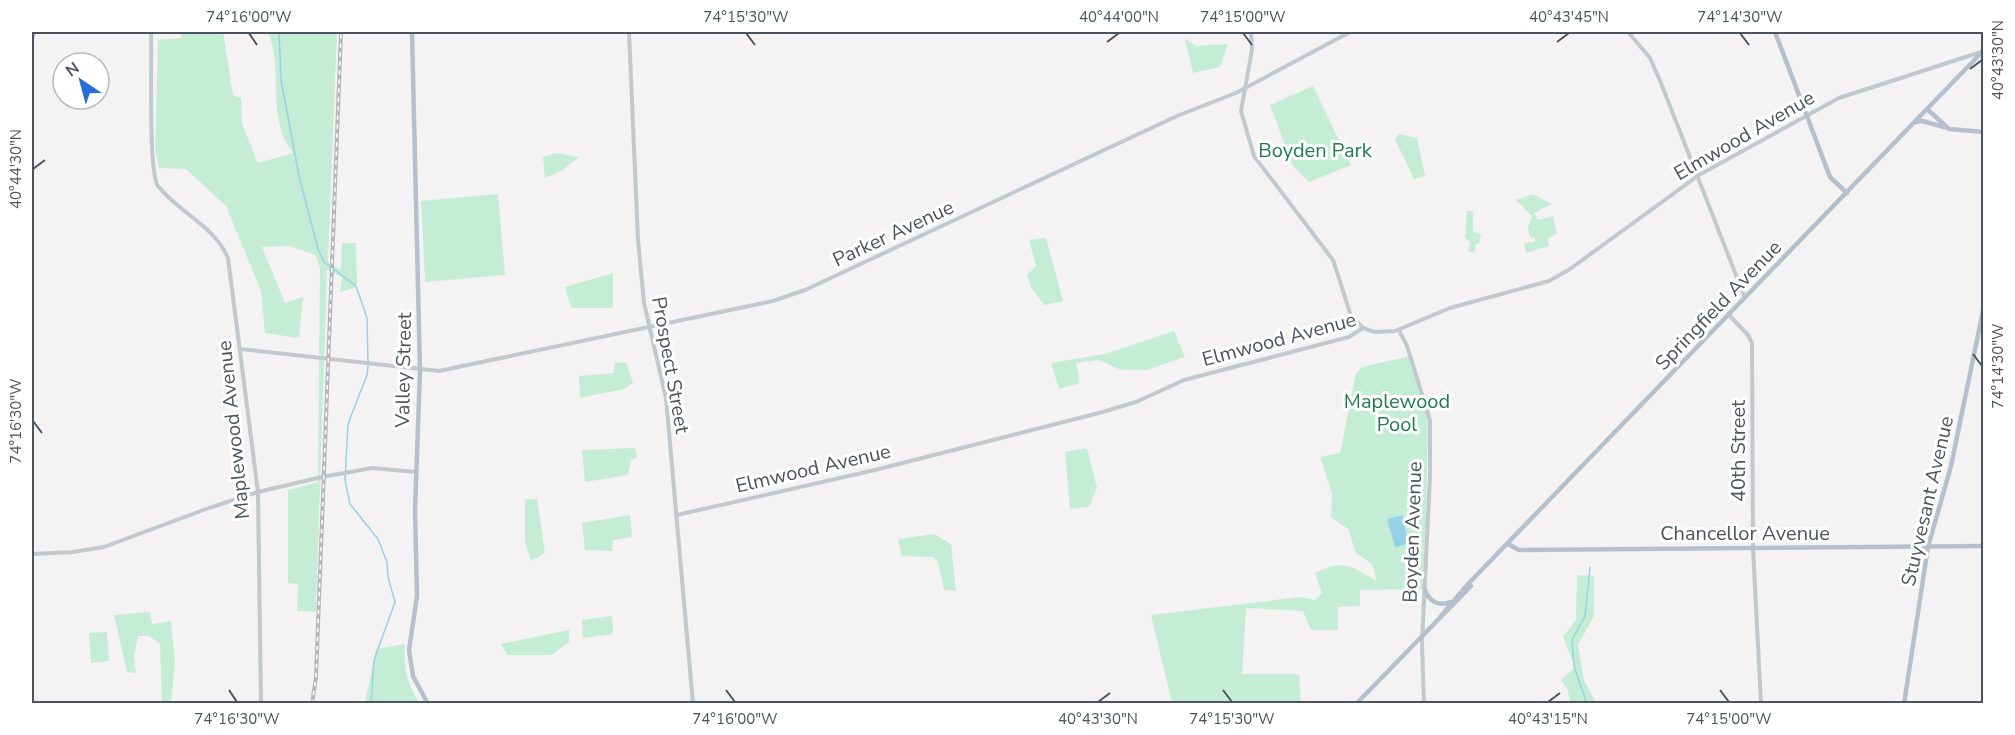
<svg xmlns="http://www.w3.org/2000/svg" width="2015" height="735" font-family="'Nunito Sans',sans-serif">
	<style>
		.green { fill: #c5edd6 }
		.water { fill: #96d2e7 }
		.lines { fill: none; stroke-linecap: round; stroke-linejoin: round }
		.stream { stroke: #96d2e7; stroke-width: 1.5 }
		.minor { stroke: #c1c9cf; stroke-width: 4 }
		.major { stroke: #b4c0ce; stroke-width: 4.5 }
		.rail-casing { stroke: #b5b7bc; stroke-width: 4 }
		.rail { stroke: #fff; stroke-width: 1.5; stroke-dasharray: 4.5; stroke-linecap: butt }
		.ticks { fill: none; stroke: #4b545e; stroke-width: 2 }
		.labels { text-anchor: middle; stroke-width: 6; stroke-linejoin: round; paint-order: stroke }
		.street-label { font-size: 20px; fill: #4b545e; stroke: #fff }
		.park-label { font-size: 20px; fill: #1f7c51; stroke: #fff }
		.neatline { fill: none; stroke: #4b545e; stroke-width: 2 }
		.ticks-label { font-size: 15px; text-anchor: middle; fill: #4b545e }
	</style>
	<rect width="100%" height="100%" fill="#f4f2f2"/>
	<path class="green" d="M181,32H223L233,95L241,98L242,124L258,163L293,153C265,117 284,69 268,32H337L328,262L341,270L342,243H356L357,282L355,288L340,292L342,277L327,270L316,612L297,611L298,584L288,583V490L318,482L320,267L315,255L290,246L262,247L285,303L303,297L299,338L265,333L261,291L226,206L186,169L159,168L155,149L158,40L181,38Z
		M1185,39L1196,46L1228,44L1220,67L1193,73Z
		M1313,86L1351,165L1309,182L1293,166L1270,105Z
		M1399,134L1417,138L1425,176L1414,179L1395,139Z
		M556,153L579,157L563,170L545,178L543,157Z
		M498,194L505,275L425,282L421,201Z
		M1533,194L1552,204L1534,213L1538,220L1553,216L1557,234L1548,238L1549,246L1526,253L1524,243L1535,242V238L1530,237L1528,228L1532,216L1516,200Z
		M1467,211H1473V231L1481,235L1479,243L1475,245V253L1468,251L1470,242L1465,238Z
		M1046,238L1063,301L1044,305L1031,287L1027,275L1036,266L1029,240Z
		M613,273V308H571L565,287Z
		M1174,331L1185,357L1147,370H1121L1099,360L1076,363L1080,383L1059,389L1051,363L1105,354Z
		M1411,356L1428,411L1425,589L1360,590V606L1338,607V630H1311L1303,611L1246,608L1242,674H1299L1301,703H1172L1151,615L1300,597L1315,600L1322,593L1315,573C1345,558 1351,567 1377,581L1372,564L1356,553L1348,529L1331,517L1332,494L1320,457L1340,453L1356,373L1362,367Z
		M626,362L633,383L624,389L580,398L579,376L613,373L615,363Z
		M634,448L638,457L631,460L628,475L585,482L582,450Z
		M1087,448L1097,488L1089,507L1070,509L1065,452Z
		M525,499H537L545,553L531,561L525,541Z
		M630,515L632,537L613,540L612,551L585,550L582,523Z
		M934,534L951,544L956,591L944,590L938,562L933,557L902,556L898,539Z
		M1577,575L1594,576V616L1578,645L1584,680L1596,703H1570L1568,691L1561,680L1575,667L1563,637L1576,620Z
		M150,612L152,624L171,621L175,662L171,703H162L160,644L149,636H138L134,657L136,673L127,672L114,615Z
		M612,616L613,634L583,638L582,620Z
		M569,630V642L551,655H507L501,644Z
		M107,632L109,661L91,663L89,633Z
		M405,644C403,668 407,682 419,703H365L376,649Z"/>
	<path class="water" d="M1403,515L1408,544L1395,547L1387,519Z"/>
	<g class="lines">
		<path class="stream" d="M279,32L281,80L299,176L318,249L324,262L356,286L367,318L368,361
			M368,366L367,375L348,424L345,480L350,504L378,539L387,562L388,577L395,602L374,660L371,704
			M1587,704L1574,666L1572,640L1585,616L1590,567"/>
		<path class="minor" d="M151,32C152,56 148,173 158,186C179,213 214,225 228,258L258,492L261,704
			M629,32L638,240L644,303L666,398L693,704
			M1251,32L1252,50L1241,111L1254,156L1333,260L1351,316L1363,328L1375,332L1395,331L1450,308L1549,281L1570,269L1699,175L1839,98L1981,52
			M1628,32L1650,58L1661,83L1745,298
			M32,40L34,32
			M1729,315L1748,335L1752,343L1753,548L1761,704
			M1399,330L1407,346L1430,420V476L1422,643L1424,704
			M240,349L439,371L773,301L805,290L1177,116L1236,93L1350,32
			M677,515L875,470L1099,413L1136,402L1184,380L1349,337L1363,328
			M32,554L73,552L104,547L209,508L258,492L322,477L372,468L416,472"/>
		<path class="major" d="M412,32L420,371L415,510L417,596L409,650L413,676L428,704
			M1775,32L1830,177L1847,193
			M1927,109L1949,129L1984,132
			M1916,122L1922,121L1948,128
			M1508,544L1519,550L1984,546
			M1425,590C1429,601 1438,607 1450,602
			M1441,616L1468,584L1984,50
			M1356,704L1471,586
			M1904,704L1928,547L1951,466L1984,306"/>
		<defs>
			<path id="rail" d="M312,704L316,677L341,32"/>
		</defs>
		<use href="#rail" class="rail-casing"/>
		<use href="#rail" class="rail"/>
	</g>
	<path class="ticks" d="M249,33L257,45M746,33L755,45M1243,33L1252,45M1740,33L1749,45M1107,42L1119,33M1557,42L1569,33M1970,69L1982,60M33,169L45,160M1973,354L1982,366M33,421L42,433M229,690L237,702M726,690L735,702M1223,690L1232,702M1720,690L1729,702M1098,702L1110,693M1548,702L1560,693"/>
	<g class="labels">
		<g class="street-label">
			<text transform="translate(1744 135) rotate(-30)" y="7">Elmwood Avenue</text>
			<text transform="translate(893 233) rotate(-25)" y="7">Parker Avenue</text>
			<text transform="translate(1718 305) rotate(-46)" y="7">Springfield Avenue</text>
			<text transform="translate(1279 339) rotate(-15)" y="7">Elmwood Avenue</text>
			<text transform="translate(671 365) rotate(80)" y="7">Prospect Street</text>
			<text transform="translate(403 370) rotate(-89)" y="7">Valley Street</text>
			<text transform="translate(233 430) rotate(-96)" y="7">Maplewood Avenue</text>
			<text transform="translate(1738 451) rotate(-90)" y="7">40th Street</text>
			<text transform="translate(813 468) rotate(-13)" y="7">Elmwood Avenue</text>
			<text transform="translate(1927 501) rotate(-77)" y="7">Stuyvesant Avenue</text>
			<text transform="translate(1412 532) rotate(-88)" y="7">Boyden Avenue</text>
			<text x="1745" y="540">Chancellor Avenue</text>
		</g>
		<g class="park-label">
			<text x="1315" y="157">Boyden Park</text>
			<text x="1397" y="408">Maplewood<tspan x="1397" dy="23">Pool</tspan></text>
		</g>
	</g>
	<rect width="2015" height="735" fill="none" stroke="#ffffff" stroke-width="66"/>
	<g transform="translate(81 81) rotate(324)"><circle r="28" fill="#ffffff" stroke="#b7bbbf" stroke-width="1.5"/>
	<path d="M0-4.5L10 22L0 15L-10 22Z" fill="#286ed8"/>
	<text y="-9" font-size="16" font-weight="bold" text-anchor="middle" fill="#4b545e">N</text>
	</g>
	<rect x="33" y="33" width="1949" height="669" class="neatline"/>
	<g class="ticks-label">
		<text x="249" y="22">74°16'00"W</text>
		<text x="746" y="22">74°15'30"W</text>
		<text x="1119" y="22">40°44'00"N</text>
		<text x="1243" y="22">74°15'00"W</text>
		<text x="1569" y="22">40°43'45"N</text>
		<text x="1740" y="22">74°14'30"W</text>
		<text transform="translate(1998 60) rotate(-90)" y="5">40°43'30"N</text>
		<text transform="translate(16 169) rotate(-90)" y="5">40°44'30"N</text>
		<text transform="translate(1998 366) rotate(-90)" y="5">74°14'30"W</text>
		<text transform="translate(16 421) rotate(-90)" y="5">74°16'30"W</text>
		<text x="237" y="724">74°16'30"W</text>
		<text x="735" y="724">74°16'00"W</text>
		<text x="1098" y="724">40°43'30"N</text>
		<text x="1232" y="724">74°15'30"W</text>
		<text x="1548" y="724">40°43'15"N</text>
		<text x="1729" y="724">74°15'00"W</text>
	</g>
</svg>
